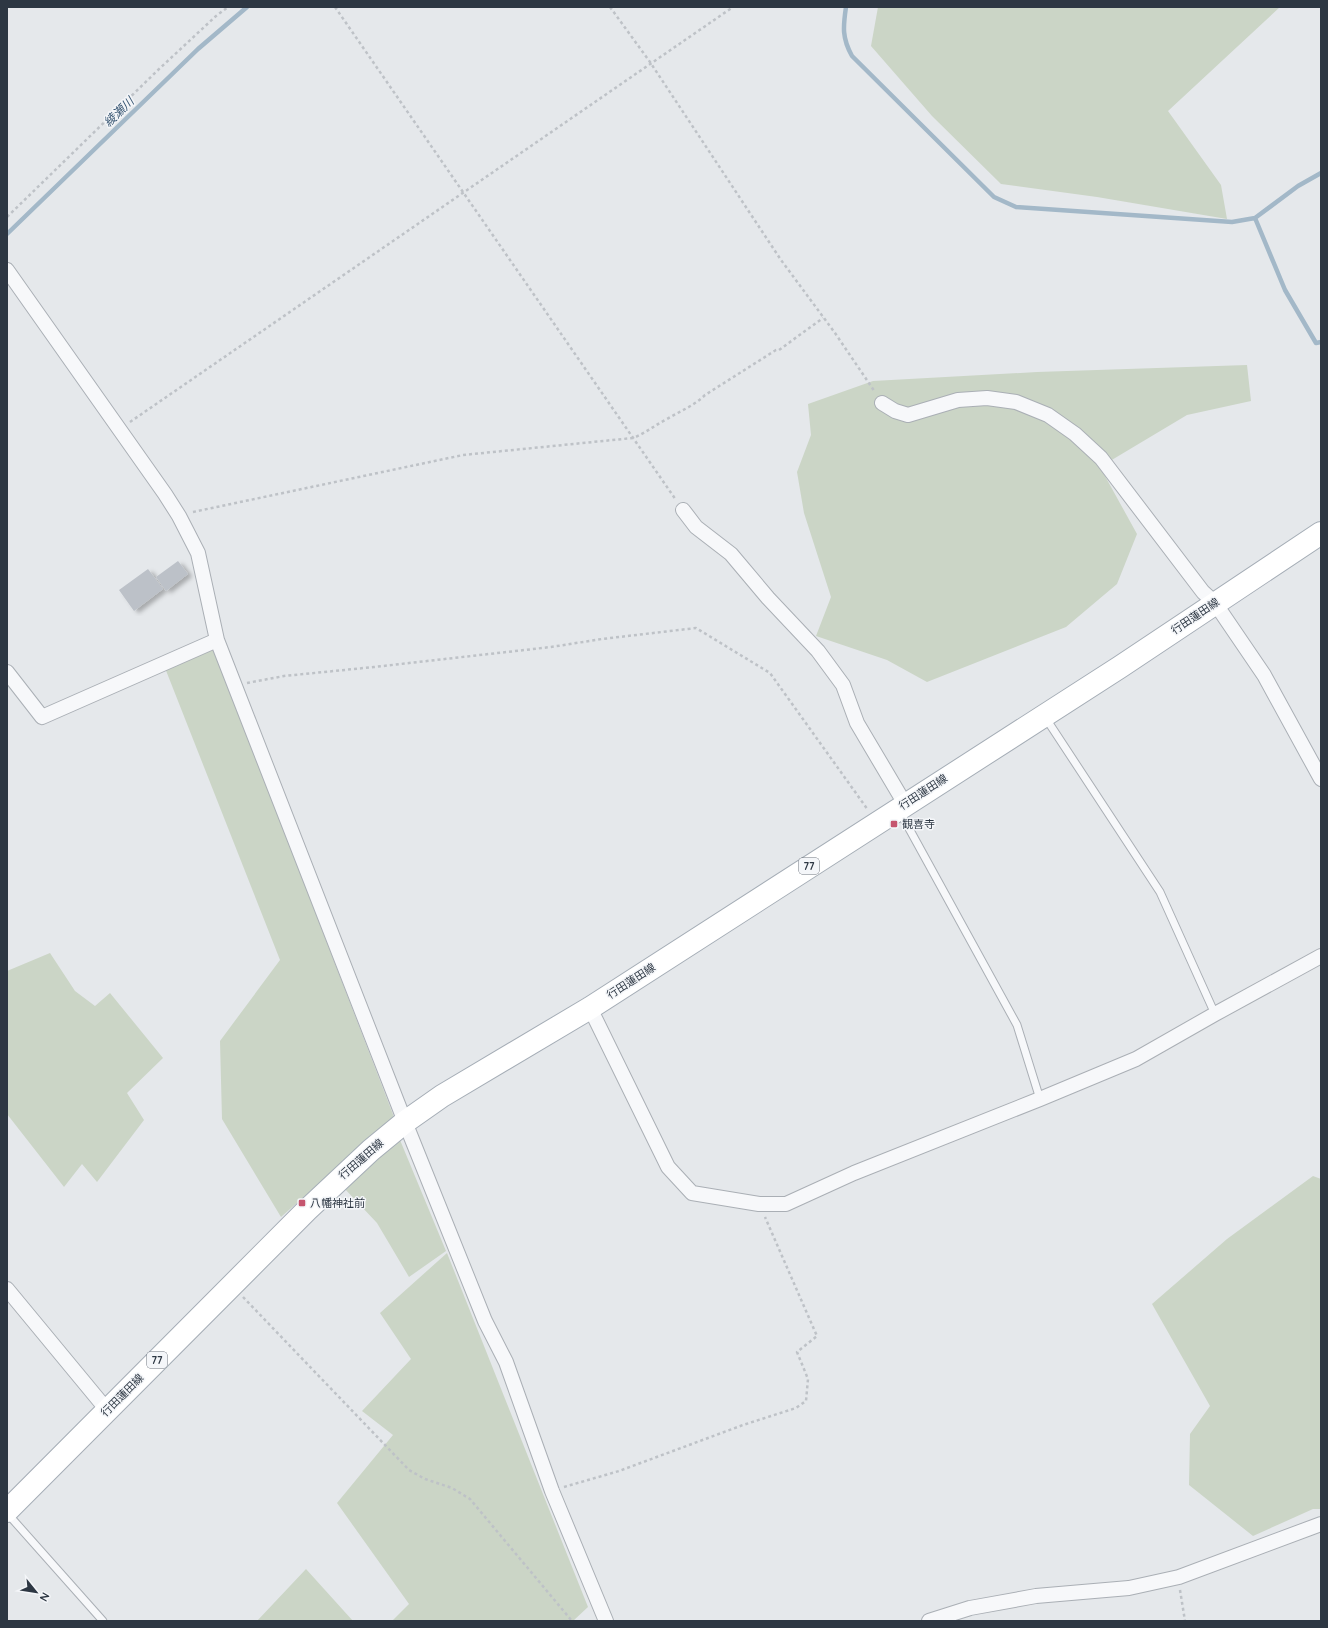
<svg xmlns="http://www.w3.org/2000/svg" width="1328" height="1628" font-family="Quicksand,'Noto Sans JP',sans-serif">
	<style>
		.green { fill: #cbd5c6 }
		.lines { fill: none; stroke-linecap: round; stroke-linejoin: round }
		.stream { stroke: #a3b8c8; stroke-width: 4.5 }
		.building { fill: #bcc1c8; filter: url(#shadow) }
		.lane-casing { stroke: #aaafb5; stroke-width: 9 }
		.street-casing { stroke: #aaafb5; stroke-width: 16 }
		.primary-casing { stroke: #a5adb6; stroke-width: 24 }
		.path { stroke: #bec2c7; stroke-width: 2.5; stroke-dasharray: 3 3; stroke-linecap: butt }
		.lane { stroke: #f7f8fa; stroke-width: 7 }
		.street { stroke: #f7f8fa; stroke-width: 14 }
		.primary { stroke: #fff; stroke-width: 22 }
		.poi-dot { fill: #c5556e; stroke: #f4f6f9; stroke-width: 1.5 }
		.labels { text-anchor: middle; stroke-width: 3; stroke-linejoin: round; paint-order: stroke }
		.shield { fill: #f4f6f9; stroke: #69707a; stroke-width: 1 }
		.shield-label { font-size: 10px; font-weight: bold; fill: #2d3743 }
		.street-label { font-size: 11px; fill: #2d3743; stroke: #f4f6f9 }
		.poi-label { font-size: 11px; fill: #2d3743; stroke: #f4f6f9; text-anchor: start }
		.water-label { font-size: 12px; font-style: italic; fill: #3a5874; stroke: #f4f6f9 }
	</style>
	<defs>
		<filter id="shadow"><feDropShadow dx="4.5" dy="2.5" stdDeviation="2" flood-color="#0004"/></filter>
	</defs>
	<rect width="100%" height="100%" fill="#e5e8eb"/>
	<path class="green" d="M878,7H1280L1168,111L1221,185L1227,219L1097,197L1001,184L932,116L871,46Z
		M1247,365L1251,401L1187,415L1100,467L1137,534L1117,584L1066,627L927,682L887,660L816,636L831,597L804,513L797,472L811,435L808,404L873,381L1037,372Z
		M214,649L394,1117L281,1217L222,1119L220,1041L280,960L165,668Z
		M50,953L75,991L95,1006L110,993L163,1058L127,1093L144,1120L97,1182L82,1164L64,1187L7,1114V971Z
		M398,1140H400L446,1251L409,1277L377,1223L344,1188Z
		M1313,1176L1321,1179V1509H1313L1253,1536L1189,1485L1190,1434L1210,1406L1152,1304L1227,1239Z
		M447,1253L588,1607L573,1621H392L409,1604L337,1503L393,1435L362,1411L411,1359L380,1313Z
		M306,1569L353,1621H257Z"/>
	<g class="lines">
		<path class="stream" d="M846,7C843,27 842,38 852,56L994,197L1016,207L1232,222L1255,218L1298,186L1321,173
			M1255,218L1285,290L1316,343L1321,342
			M7,234L198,49L247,7"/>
	</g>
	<path class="building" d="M178,561L188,574L166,591L156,577Z
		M148,569L163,589L134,611L119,590Z"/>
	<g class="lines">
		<defs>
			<path id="lane" d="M1045,717L1160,892L1215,1014
				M900,812L1017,1025L1040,1099
				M7,1513L103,1621"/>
			<path id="street" d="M7,270L165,494L179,516L198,553L217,640L405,1122L485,1321L506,1362L552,1491L606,1621
				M882,403L895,411L908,415L958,400L987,398L1016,402L1048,415L1075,434L1101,458L1203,592L1215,603L1264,675L1321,779
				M683,510L696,527L731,554L768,598L818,651L843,685L857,723L905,804
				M7,672L42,717L217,640
				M590,1008L668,1167L692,1193L759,1204H786L854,1173L1040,1099L1136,1059L1215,1014L1321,956
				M7,1289L107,1410
				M929,1621L970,1608L1036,1596L1129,1588L1179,1577L1321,1524"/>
			<path id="primary" d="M7,1511L307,1210L371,1150L405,1122L442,1096L590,1008L1120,667L1321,533"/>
		</defs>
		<use href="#lane" class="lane-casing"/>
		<use href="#street" class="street-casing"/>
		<use href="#primary" class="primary-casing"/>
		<path class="path" d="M335,7L676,500
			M610,7L650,62L781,260L835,333L875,392
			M7,217L158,70L216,16L228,7
			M130,422L733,7
			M193,512L463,455L633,438C646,433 655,425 667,419C680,411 694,406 705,395L776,350H779L823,318
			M247,683L284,676L374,667L551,647L602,639L696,628L770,673L868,810
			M243,1297L409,1470L425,1479L452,1488L470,1499L572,1621
			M564,1487L619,1471L743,1425L796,1408L806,1401L808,1379L797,1352L817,1336L765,1217
			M1180,1590L1185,1621"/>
		<use href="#lane" class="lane"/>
		<use href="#street" class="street"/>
		<use href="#primary" class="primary"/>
	</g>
	<g class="poi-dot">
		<rect x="890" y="820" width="8" height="8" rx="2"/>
		<rect x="298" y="1199" width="8" height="8" rx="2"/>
	</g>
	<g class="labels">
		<g class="shield">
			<rect x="799" y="858" width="20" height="16" rx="3"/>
			<rect x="147" y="1352" width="20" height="16" rx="3"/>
		</g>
		<g class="shield-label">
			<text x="809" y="870">77</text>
			<text x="157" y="1364">77</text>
		</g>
		<g class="street-label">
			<text transform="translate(1195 616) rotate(-34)" y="4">行田蓮田線</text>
			<text transform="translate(923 792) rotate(-33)" y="4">行田蓮田線</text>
			<text transform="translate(631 981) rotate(-33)" y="4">行田蓮田線</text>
			<text transform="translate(361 1159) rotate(-41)" y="4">行田蓮田線</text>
			<text transform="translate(122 1395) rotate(-45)" y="4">行田蓮田線</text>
		</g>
		<g class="poi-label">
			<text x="902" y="828">観喜寺</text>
			<text x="310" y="1207">八幡神社前</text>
		</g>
		<g class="water-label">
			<text transform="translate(119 112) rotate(-44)" y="4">綾瀬川</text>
		</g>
	</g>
	<rect width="1328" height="1628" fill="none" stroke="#2d3743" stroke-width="16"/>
	<g transform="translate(36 1592) rotate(120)" stroke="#f4f6f9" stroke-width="3" paint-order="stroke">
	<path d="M0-3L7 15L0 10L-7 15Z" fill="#2d3743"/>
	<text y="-6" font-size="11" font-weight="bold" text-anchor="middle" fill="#2d3743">N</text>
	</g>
</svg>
